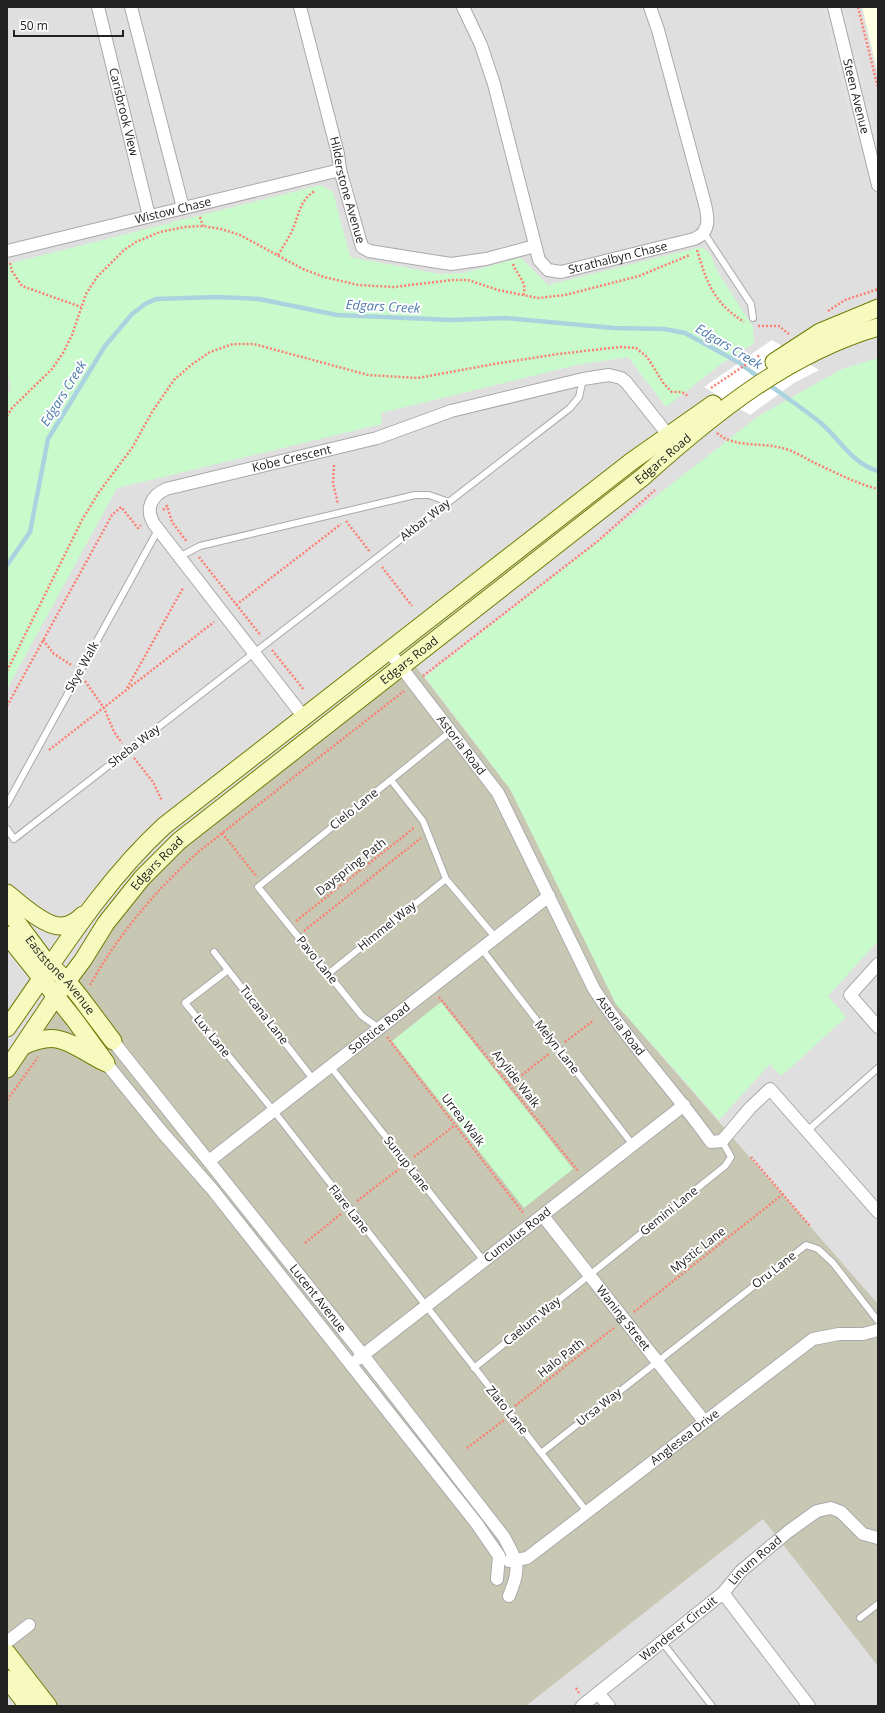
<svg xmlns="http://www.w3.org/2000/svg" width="885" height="1713" font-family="'Open Sans',sans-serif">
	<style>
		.residential { fill: #e0dfdf }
		.education { fill: #ffffe5 }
		.construction { fill: #c7c7b4 }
		.park { fill: #c8facc }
		.parking { fill: #e2e2e2 }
		.pier { fill: #fff }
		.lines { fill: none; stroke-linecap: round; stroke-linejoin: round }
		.stream { stroke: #aad3df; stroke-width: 4.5 }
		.lane-casing { stroke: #a9a9a9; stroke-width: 8 }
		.street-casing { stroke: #a9a9a9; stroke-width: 14 }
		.secondary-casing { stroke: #707d05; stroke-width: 19 }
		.path { stroke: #fa8072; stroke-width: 2.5; stroke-dasharray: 2 2; stroke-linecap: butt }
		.lane { stroke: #fff; stroke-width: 6 }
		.street { stroke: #fff; stroke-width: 12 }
		.secondary { stroke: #f7fabf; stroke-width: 17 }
		.labels { text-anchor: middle; stroke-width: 4; stroke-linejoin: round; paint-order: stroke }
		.street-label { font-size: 12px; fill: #222; stroke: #fff }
		.water-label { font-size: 13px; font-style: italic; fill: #4a7aab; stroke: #fff }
	</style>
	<rect width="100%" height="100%" fill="#f2efe9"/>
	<path class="residential" d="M7,7H878V1706H7Z"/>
	<path class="education" d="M862,7H878V74Z"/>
	<path class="construction" d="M410,659L510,789L616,1004L878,1304V1666L763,1519L526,1706H47L7,1654V1069L142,878Z"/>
	<path class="park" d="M321,185L333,192L350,257L440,274L463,273L521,258L548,285L701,247L709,252L719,274L753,327L754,343L720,365L666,407L628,357L577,365L381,413L382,424L117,488L7,689V395L11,388L7,372V264Z
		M878,358V941L828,996L846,1017L785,1073L780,1075L770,1064L719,1120L616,1004L510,789L425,677L760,415L842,369Z
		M441,1002L573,1169L524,1208L392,1041Z"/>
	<path class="parking" d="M823,7H827L860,140L854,134Z
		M842,7H846L853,34L850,42Z
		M852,48L858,53L866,88L863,95Z
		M865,101L871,106L878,136L876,148Z"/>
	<path class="pier" d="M772,340L819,370L794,383L750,415L704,387Z"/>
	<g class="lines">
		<path class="stream" d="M767,383C785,397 804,409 822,424C839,439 854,465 878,471
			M7,565L30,532L48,439L105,346L132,314L145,304L156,299L217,297L259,299L337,315L452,320L504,318L614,328L664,329L685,333L738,362L761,379"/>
		<defs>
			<path id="lane" d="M704,233L751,304L753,318
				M179,557L200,546L415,495H429L449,502
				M391,780L423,821L446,879L495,937
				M7,804L158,530
				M7,829L14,839L570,408L579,397L583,379
				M481,948L633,1145
				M214,952L313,1079
				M228,970L185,1003L273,1110L588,1513
				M328,974L446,879
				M379,1028L362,1016L258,887L450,732
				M330,1066L484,1261
				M807,1131L878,1068
				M474,1368L725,1166L731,1157L722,1141
				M541,1453L806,1245L818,1249L833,1263L878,1321
				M860,1618L878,1604
				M662,1642L712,1706"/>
			<g id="street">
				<path id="s1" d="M98,7L149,216"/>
				<path d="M131,7L183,208"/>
				<path id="s2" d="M300,7L338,154L340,170L362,247L369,251L451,264L486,259L535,246"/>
				<path id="s3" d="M463,7L481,45L494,84L539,260L548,270L561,272L694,239C715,231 706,209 702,193L658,30L650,7"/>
				<path id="s4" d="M834,7L878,185"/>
				<path id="s5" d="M7,251L340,170"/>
				<path id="s6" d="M388,650L498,793L594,989C629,1043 674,1090 711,1142L722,1141L750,1108L770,1089L878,1212"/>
				<path id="s7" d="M303,716L154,524C145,509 151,496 166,489L377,438L451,411L583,379L609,375L621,378L626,382L669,436"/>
				<path d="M878,964L850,995L878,1027"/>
				<path id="s8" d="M113,1041L363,1355L504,1537C518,1563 521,1568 509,1596"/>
				<path d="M106,1063L162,1132L212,1189L477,1524L499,1556L497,1579"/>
				<path id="s9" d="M209,1161L549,896"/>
				<path id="s10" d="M543,1216L704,1421"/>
				<path id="s11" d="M358,1359L684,1105"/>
				<path id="s12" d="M509,1561L527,1558L813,1339L839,1334H863L878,1330"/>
				<path id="s13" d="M723,1593L741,1571L789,1531L817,1511L831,1508L841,1512L863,1534L878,1538"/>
				<path d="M7,1642L29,1625"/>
				<path id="s14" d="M598,1693L723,1593L809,1706"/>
				<path d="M582,1706L598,1693L609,1706"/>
			</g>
			<g id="secondary">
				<path d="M774,362L820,332L878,308"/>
				<path d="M7,893C19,903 45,927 61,926C70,926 77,921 83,915"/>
				<path id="s15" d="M7,909L45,960L67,981L80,997L113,1041"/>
				<path d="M7,935L74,1019L106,1063"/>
				<path d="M7,1028C56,959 101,884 164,826L632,461L713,404"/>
				<path d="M23,1046C60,1029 69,1044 102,1061"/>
				<path id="s16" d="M7,1069L56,996L83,960L106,923L142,878L179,841L643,477C712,415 788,353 878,327"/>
				<path d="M7,1653L48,1706"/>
				<path d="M7,1679L28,1706"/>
			</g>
		</defs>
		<use href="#lane" class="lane-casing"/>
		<use href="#street" class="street-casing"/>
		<use href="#secondary" class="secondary-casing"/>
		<path class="path" d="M858,7L878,88
			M200,217L203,226
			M697,250C707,283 713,302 744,322
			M278,255C283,247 288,239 292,231C299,216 299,200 315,191
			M10,263L12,271L22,286L81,307
			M513,264C518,277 528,283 523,296
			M828,311L845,300L878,289
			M758,326H779L789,334
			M711,388L760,355
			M7,416L12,408L52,369L63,353L72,335L86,294L97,277L124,250L136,242L160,232L185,227L203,226L221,229L240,235L303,269L324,277L358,285L394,287L452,280H468L498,290L538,298L565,295L639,276L690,255
			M717,433C734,448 760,442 782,448C792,450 803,457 813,462C834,472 855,483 878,489
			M334,465L333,483L338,504
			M163,510L167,506L172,522L187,542
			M346,521L370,552
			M199,557L261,636
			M382,567L412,606
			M236,605L341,524
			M43,640L54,654L73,666
			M272,650L304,690
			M7,671L82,520L99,492L132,448L152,412L174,380L191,365L210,352L233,344H254L368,375L418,378L494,364L558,354L620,347L636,348L647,357L664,384L672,392H682L688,396
			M423,676L598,541L655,490
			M85,681L104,708L114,732L122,743
			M127,688L183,588
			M7,706L112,515L121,507L138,528L141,525
			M49,750L214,622
			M134,758L153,782L162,801
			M222,833L257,877
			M296,921L415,827
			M304,931L421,838
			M90,985C118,935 156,890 198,852L404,691
			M439,997L578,1171
			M387,1037L524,1214
			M565,1042L594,1020
			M509,1085L550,1053
			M7,1100L38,1057
			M414,1157L455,1125
			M751,1157L810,1226
			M357,1201L399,1169
			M305,1243L342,1213
			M634,1312L783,1194
			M515,1406L615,1327
			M467,1448L504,1420
			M576,1688L579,1693"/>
		<use href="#lane" class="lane"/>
		<use href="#street" class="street"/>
		<use href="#secondary" class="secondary"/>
	</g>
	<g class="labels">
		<g class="street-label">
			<text dy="4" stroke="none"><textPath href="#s4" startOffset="92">Steen Avenue</textPath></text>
			<text dy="4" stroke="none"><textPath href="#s1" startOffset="108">Carisbrook View</textPath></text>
			<text dy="4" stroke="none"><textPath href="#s2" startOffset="189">Hilderstone Avenue</textPath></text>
			<text dy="4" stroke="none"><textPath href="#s5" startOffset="171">Wistow Chase</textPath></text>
			<text dy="4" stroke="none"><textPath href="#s3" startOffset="350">Strathalbyn Chase</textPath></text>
			<text dy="4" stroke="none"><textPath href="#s7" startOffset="415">Kobe Crescent</textPath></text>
			<text dy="4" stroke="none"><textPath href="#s16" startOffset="903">Edgars Road</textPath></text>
			<text transform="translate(425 520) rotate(-38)" y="4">Akbar Way</text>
			<text dy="4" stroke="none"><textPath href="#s16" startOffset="579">Edgars Road</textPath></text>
			<text transform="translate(82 667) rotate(-61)" y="4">Skye Walk</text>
			<text dy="4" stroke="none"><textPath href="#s6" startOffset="120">Astoria Road</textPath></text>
			<text transform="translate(134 746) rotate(-38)" y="4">Sheba Way</text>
			<text transform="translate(354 809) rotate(-39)" y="4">Cielo Lane</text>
			<text dy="4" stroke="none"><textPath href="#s16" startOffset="255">Edgars Road</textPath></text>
			<text transform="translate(351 867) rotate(-38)" y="4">Dayspring Path</text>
			<text transform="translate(387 926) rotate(-39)" y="4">Himmel Way</text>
			<text transform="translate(317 960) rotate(51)" y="4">Pavo Lane</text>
			<text dy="4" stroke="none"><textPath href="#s15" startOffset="85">Eaststone Avenue</textPath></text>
			<text transform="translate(264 1015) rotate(52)" y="4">Tucana Lane</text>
			<text dy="4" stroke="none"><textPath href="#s6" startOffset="444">Astoria Road</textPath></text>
			<text dy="4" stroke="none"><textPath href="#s9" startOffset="216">Solstice Road</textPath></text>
			<text transform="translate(212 1036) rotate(51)" y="4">Lux Lane</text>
			<text transform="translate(557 1047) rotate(52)" y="4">Melyn Lane</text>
			<text transform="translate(516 1079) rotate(52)" y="4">Arylide Walk</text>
			<text transform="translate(463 1120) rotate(52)" y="4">Urrea Walk</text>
			<text transform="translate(407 1164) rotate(52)" y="4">Sunup Lane</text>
			<text transform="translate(349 1209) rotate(52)" y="4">Flare Lane</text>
			<text transform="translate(669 1211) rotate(-39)" y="4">Gemini Lane</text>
			<text dy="4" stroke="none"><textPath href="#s11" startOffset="202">Cumulus Road</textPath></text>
			<text transform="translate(698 1250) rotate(-38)" y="4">Mystic Lane</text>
			<text transform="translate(774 1270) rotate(-38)" y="4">Oru Lane</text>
			<text dy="4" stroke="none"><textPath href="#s8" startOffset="329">Lucent Avenue</textPath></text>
			<text dy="4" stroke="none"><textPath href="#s10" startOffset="130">Waning Street</textPath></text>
			<text transform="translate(532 1321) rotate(-39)" y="4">Caelum Way</text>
			<text transform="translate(561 1358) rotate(-38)" y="4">Halo Path</text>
			<text transform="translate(599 1407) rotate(-38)" y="4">Ursa Way</text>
			<text transform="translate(507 1410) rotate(51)" y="4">Zlato Lane</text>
			<text dy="4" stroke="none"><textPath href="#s12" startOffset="217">Anglesea Drive</textPath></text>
			<text dy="4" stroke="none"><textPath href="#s13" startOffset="46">Linum Road</textPath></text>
			<text dy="4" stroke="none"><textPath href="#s14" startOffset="103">Wanderer Circuit</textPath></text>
		</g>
		<g class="water-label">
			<text transform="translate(383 306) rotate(3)" y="5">Edgars Creek</text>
			<text transform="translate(729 346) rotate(31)" y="5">Edgars Creek</text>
			<text transform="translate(63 393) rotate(-58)" y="5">Edgars Creek</text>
		</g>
	</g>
	<rect width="885" height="1713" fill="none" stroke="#222222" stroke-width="16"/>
	<path d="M14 30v6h109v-6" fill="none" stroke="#222222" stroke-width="2"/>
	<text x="20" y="30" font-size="12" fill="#222222" stroke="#ffffff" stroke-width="3" paint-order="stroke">50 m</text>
</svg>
